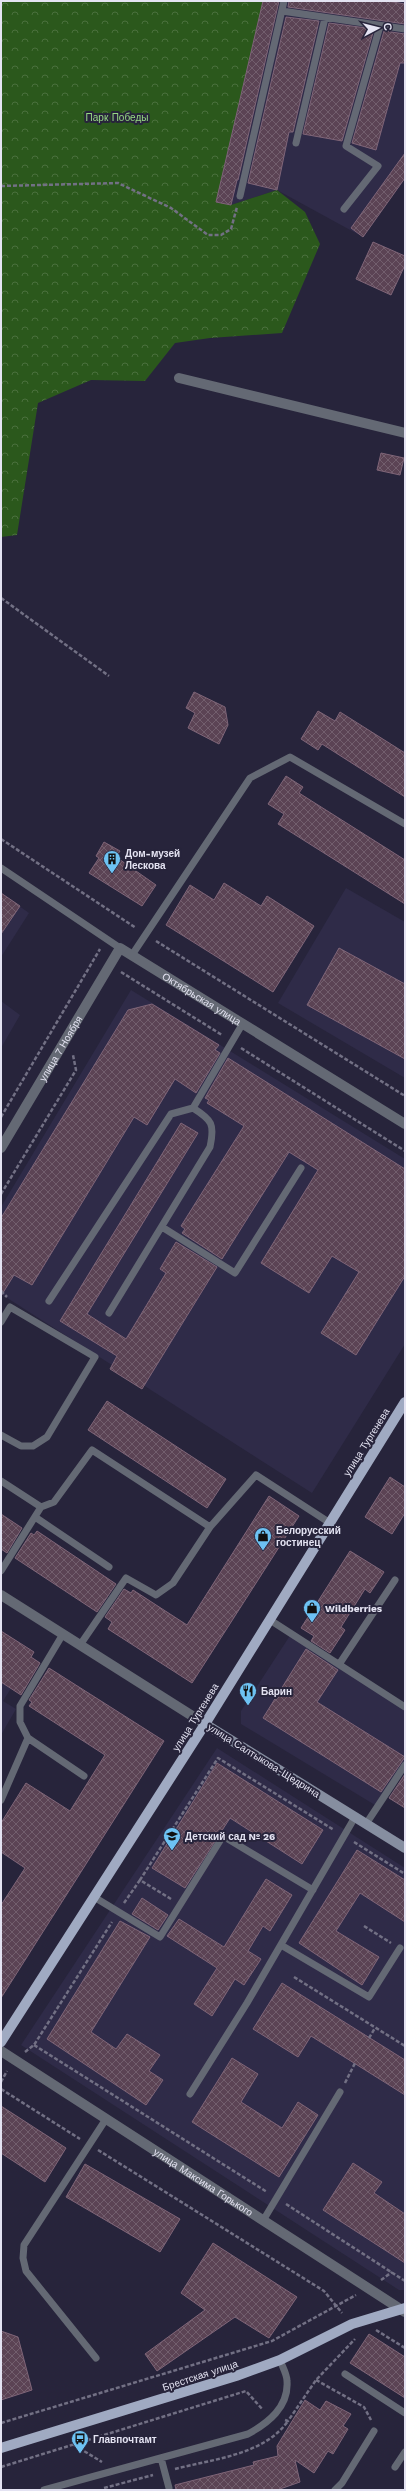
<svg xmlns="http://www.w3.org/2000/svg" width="406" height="2491" font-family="'Work Sans',sans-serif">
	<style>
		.built { fill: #2f2b48 }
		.forest { fill: url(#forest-crowns) }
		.building { fill: url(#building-cross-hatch); stroke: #7f6578 }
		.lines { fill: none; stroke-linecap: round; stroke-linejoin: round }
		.path { stroke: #727084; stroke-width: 2.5; stroke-dasharray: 4 2; stroke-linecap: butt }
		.lane { stroke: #646974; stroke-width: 7 }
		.street { stroke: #646974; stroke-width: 10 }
		.secondary { stroke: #868ea0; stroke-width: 10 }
		.primary { stroke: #a0aac2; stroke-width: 10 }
		.labels { text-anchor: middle; stroke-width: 4; stroke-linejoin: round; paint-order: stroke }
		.park-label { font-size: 10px; fill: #97d984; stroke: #27243b }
		.poi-label { font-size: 10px; font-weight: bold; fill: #e4e3f2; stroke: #27243b; text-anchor: start }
		.street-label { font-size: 10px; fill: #e4e3f2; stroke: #27243b }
	</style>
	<defs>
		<pattern id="forest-crowns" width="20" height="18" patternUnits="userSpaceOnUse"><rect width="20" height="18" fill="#2b581c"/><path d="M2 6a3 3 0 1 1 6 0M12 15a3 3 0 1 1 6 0" fill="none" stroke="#4a703d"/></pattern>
		<pattern id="building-cross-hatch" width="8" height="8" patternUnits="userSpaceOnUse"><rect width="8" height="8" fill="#5b4354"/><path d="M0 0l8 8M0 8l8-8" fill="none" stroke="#725e6d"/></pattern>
	</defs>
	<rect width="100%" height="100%" fill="#27243b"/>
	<path class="built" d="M263,1H405V178L363,237L277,190L231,205L216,202Z
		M346,888L405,922V1078L278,1003Z
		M1,893L29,913L1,957Z
		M131,990L405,1159V1344L312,1493L1,1294V1207Z
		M1,1001L20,1015L1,1048Z
		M1,1631L34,1652L3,1701L16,1709L1,1735Z
		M293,1631L405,1706V1771L380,1808L241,1724V1711Z
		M217,1748L405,1868V2290H399L21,2045Z"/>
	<path class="forest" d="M1,1H263L216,202L231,205L277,190L305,212L320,244L282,333L210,338L175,343L145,381L91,380L38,403L17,535L1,537Z"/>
	<path class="building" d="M263,1H279L238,180H237L231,205L216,202Z
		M289,1H387L405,4V24L288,7Z
		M286,17L319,21L293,132H289L277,190L248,183Z
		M329,23L374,29L342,141L303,134Z
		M384,31L405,34V63H400L376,150L352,143Z
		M405,153V178L363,237L351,228Z
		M373,242L405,256V265L391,295L356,279Z
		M381,453L404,458L400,475L377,470Z
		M194,692L225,707L228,725L219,744L188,728L195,713L186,708Z
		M318,711L335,721L340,712L405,753V797L322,744L318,750L301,739Z
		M286,776L303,787L299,793L405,860V904L278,824L284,814L268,804Z
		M104,842L120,851L116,857L156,885L142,906L89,873L99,858L96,856Z
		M224,883L261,906L267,896L314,926L273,992L166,925L190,885L214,900Z
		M1,893L20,906L1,934Z
		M339,948L405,984V1059L307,1005Z
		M152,1004L219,1045L215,1050L220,1053L196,1093L175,1079L147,1125L134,1117L32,1285L14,1275L1,1296V1218L128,1010Z
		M228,1058L405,1169V1276L356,1355L321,1333L359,1272L332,1256L309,1293L261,1263L318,1170L289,1152L222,1259L182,1233L185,1229L181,1226L244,1126L207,1103L209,1100L205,1098Z
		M181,1123L198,1133L87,1314L126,1339L166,1273L160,1269L176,1242L217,1267L142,1389L110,1369L117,1356L60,1321Z
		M107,1401L226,1479L207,1508L88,1430Z
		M390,1477L405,1487V1513L392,1534L365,1517Z
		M269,1496L299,1516L192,1683L108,1629L112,1622L105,1617L124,1589L131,1593L133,1590L187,1625Z
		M1,1514L22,1528L7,1553L1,1549Z
		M37,1531L116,1584L97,1612L15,1558L31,1533L34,1535Z
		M350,1551L384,1572L370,1593L365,1589L341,1627L345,1630L330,1653L311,1641L314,1636L301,1628Z
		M1,1631L34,1652L31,1657L40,1663L21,1695L1,1682Z
		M306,1649L338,1670L317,1702L405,1757L381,1792L263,1718Z
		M49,1668L164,1741L1,1998V1905L25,1868L1,1852V1823L26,1783L70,1811L105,1755L29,1706L32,1702L29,1700Z
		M217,1763L323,1830L302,1864L230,1818L185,1888L152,1868Z
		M405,1774V1808L389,1798Z
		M357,1850L405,1880V1922L360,1893L336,1931L379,1957L362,1985L299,1943Z
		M266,1879L292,1895L270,1931L263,1926L248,1951L261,1959L244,1985L235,1979L212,2016L194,2004L217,1968L167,1936L179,1919L224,1947Z
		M142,1898L168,1915L158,1930L132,1914Z
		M120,1921L150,1937L91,2032L116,2049L127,2034L160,2055L149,2071L163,2080L146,2105L47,2039Z
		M282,1983L405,2060V2095L311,2036L298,2057L253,2029Z
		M232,2058L258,2074L241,2102L282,2128L298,2102L318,2115L279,2177L192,2122Z
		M1,2106L66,2148L45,2182L1,2153Z
		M353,2163L382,2182L374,2193L405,2214V2263L323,2210Z
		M85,2164L180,2219L160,2252L66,2197Z
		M213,2243L297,2297L269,2338L235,2317L157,2371L145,2354L205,2310L181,2293Z
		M1,2331L18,2337L32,2390L1,2400Z
		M369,2334L405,2357V2398L350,2363Z
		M305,2400L320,2410L326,2401L351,2414L343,2426L348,2429L333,2454L328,2451L314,2473L295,2460L300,2482L277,2490H176L175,2485L254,2465L253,2462L278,2456L277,2446Z"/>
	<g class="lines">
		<path class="path" d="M1,186L118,183L171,208L208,235H221L231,229L237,207
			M1,598L109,676
			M1,839L136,928
			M156,941L405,1096
			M121,972L222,1035
			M241,1048L405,1151
			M1,1117L100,949
			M1,1194L76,1070L73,1055
			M1,1291L7,1297
			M354,1842L405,1874
			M171,1899L140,1880L218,1758L334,1830
			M124,1903L140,1880
			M364,1926L391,1943
			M294,1977L405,2046
			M369,2038L375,2028
			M34,2045L267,2192
			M25,2052L34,2045L112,1922
			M1,2082L7,2071
			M345,2083L355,2063
			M1,2089L80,2139
			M98,2150L324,2291L342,2313
			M286,2204L405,2281
			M381,2280L392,2272
			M376,2330L405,2348
			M316,2380L364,2407L371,2420
			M285,2420L288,2421L316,2380L355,2339
			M1,2423L272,2341L356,2295
			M74,2445L102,2462
			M1,2467L246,2391L263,2410
			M175,2469C213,2459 264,2455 288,2421
			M104,2488L153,2475"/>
		<path class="lane" d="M282,11L405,29
			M296,143L325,18
			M240,196L284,1
			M344,209L378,166L346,146L380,26
			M1,868L120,948
			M132,955L250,778L290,757L405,824
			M162,1227L235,1273L301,1168
			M49,1301L171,1114L193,1108L243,1023
			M109,1313L210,1147C215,1124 212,1120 193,1108
			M1,1322L10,1307L95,1357L47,1437L33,1446H21L1,1435
			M1,1481L41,1507L1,1571
			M41,1507L54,1502L92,1450L210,1527L173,1583L156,1595L126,1578L80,1645
			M35,1517L109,1567
			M210,1527L256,1475L330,1523
			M270,1620L405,1707
			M340,1663L395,1580
			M28,1738L20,1722V1706L63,1634
			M1,1800L28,1738L84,1776
			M366,1824L405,1765
			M94,1897L160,1937L223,1836L313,1890
			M281,1945L369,1997L400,1948
			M190,2094L247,2003L355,1817
			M264,2219L340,2092
			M96,2358L26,2271L23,2258L24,2245L106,2119
			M345,2374L405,2413
			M161,2458L169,2488
			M395,2467L405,2452
			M44,2490L248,2434C268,2423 289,2407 287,2381C287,2374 282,2366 280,2360
			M335,2490L342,2483L374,2431"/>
		<g class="street">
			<path d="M179,378L405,433"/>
			<path id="s1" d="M1,1148L120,948L405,1124"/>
			<path d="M1,1595L205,1724"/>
			<path id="s2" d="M1,2051L405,2312"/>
		</g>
		<path class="secondary" d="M205,1724L405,1848"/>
		<path class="primary" d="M1,2042L205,1724L405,1402
			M1,2448L236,2376L280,2360L352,2324L405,2308"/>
	</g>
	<defs>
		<symbol id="building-pin" viewBox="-11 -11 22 30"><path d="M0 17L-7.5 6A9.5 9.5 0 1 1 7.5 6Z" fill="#6dc2f3" stroke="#27243b"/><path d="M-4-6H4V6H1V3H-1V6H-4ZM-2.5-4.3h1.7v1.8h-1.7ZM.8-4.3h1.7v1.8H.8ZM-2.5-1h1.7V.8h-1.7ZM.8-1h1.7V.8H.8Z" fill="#111"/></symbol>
		<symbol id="shop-pin" viewBox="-11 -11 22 30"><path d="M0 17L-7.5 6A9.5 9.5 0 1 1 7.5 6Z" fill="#6dc2f3" stroke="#27243b"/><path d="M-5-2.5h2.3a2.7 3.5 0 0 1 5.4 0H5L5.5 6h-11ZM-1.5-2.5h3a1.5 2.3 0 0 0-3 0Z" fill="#111"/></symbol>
		<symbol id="restaurant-pin" viewBox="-11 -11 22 30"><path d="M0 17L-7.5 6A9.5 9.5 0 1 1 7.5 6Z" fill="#6dc2f3" stroke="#27243b"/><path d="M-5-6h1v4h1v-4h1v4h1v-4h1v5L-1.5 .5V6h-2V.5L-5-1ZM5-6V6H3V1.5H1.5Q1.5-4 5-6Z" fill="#111"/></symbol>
		<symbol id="school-pin" viewBox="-11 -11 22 30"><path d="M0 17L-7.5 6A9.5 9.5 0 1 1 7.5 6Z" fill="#6dc2f3" stroke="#27243b"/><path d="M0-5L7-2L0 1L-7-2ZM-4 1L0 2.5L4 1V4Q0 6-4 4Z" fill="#111"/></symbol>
		<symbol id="bus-pin" viewBox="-11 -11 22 30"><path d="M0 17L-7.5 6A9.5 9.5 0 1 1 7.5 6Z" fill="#6dc2f3" stroke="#27243b"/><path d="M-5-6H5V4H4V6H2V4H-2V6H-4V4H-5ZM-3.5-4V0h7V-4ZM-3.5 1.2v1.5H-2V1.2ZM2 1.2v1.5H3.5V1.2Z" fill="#111"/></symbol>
	</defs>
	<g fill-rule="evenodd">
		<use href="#building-pin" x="102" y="849" width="20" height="27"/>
		<use href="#shop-pin" x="253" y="1526" width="20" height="27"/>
		<use href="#shop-pin" x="302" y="1598" width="20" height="27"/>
		<use href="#restaurant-pin" x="238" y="1681" width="20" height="27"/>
		<use href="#school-pin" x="162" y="1826" width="20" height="27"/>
		<use href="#bus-pin" x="70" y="2429" width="20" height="27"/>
	</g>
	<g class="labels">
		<g class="park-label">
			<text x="117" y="121">Парк Победы</text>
		</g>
		<g class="poi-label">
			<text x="125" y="857">Дом-музей<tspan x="125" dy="12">Лескова</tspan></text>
			<text x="276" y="1534">Белорусский<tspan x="276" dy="12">гостинец</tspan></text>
			<text x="325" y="1612">Wildberries</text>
			<text x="261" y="1695">Барин</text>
			<text x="185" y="1840">Детский сад № 26</text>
			<text x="93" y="2443">Главпочтамт</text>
		</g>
		<g class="street-label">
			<text dy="4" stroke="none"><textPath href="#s1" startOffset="329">Октябрьская улица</textPath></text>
			<text dy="4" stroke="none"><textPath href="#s1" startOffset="116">улица 7 Ноября</textPath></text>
			<text transform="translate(366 1442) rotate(-58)" y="4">улица Тургенева</text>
			<text transform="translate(195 1717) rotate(-58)" y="4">улица Тургенева</text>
			<text transform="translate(264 1760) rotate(32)" y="4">улица Салтыкова-Щедрина</text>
			<text dy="4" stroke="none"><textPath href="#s2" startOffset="241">улица Максима Горького</textPath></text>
			<text transform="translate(200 2375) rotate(-18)" y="4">Брестская улица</text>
		</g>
	</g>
	<rect width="406" height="2491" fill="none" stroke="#e4e3f2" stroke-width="4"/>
	<g transform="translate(378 28) rotate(83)" stroke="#27243b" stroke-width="3" paint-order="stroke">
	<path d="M0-3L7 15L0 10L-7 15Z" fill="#e4e3f2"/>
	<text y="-6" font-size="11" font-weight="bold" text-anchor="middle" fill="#e4e3f2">С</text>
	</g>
</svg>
